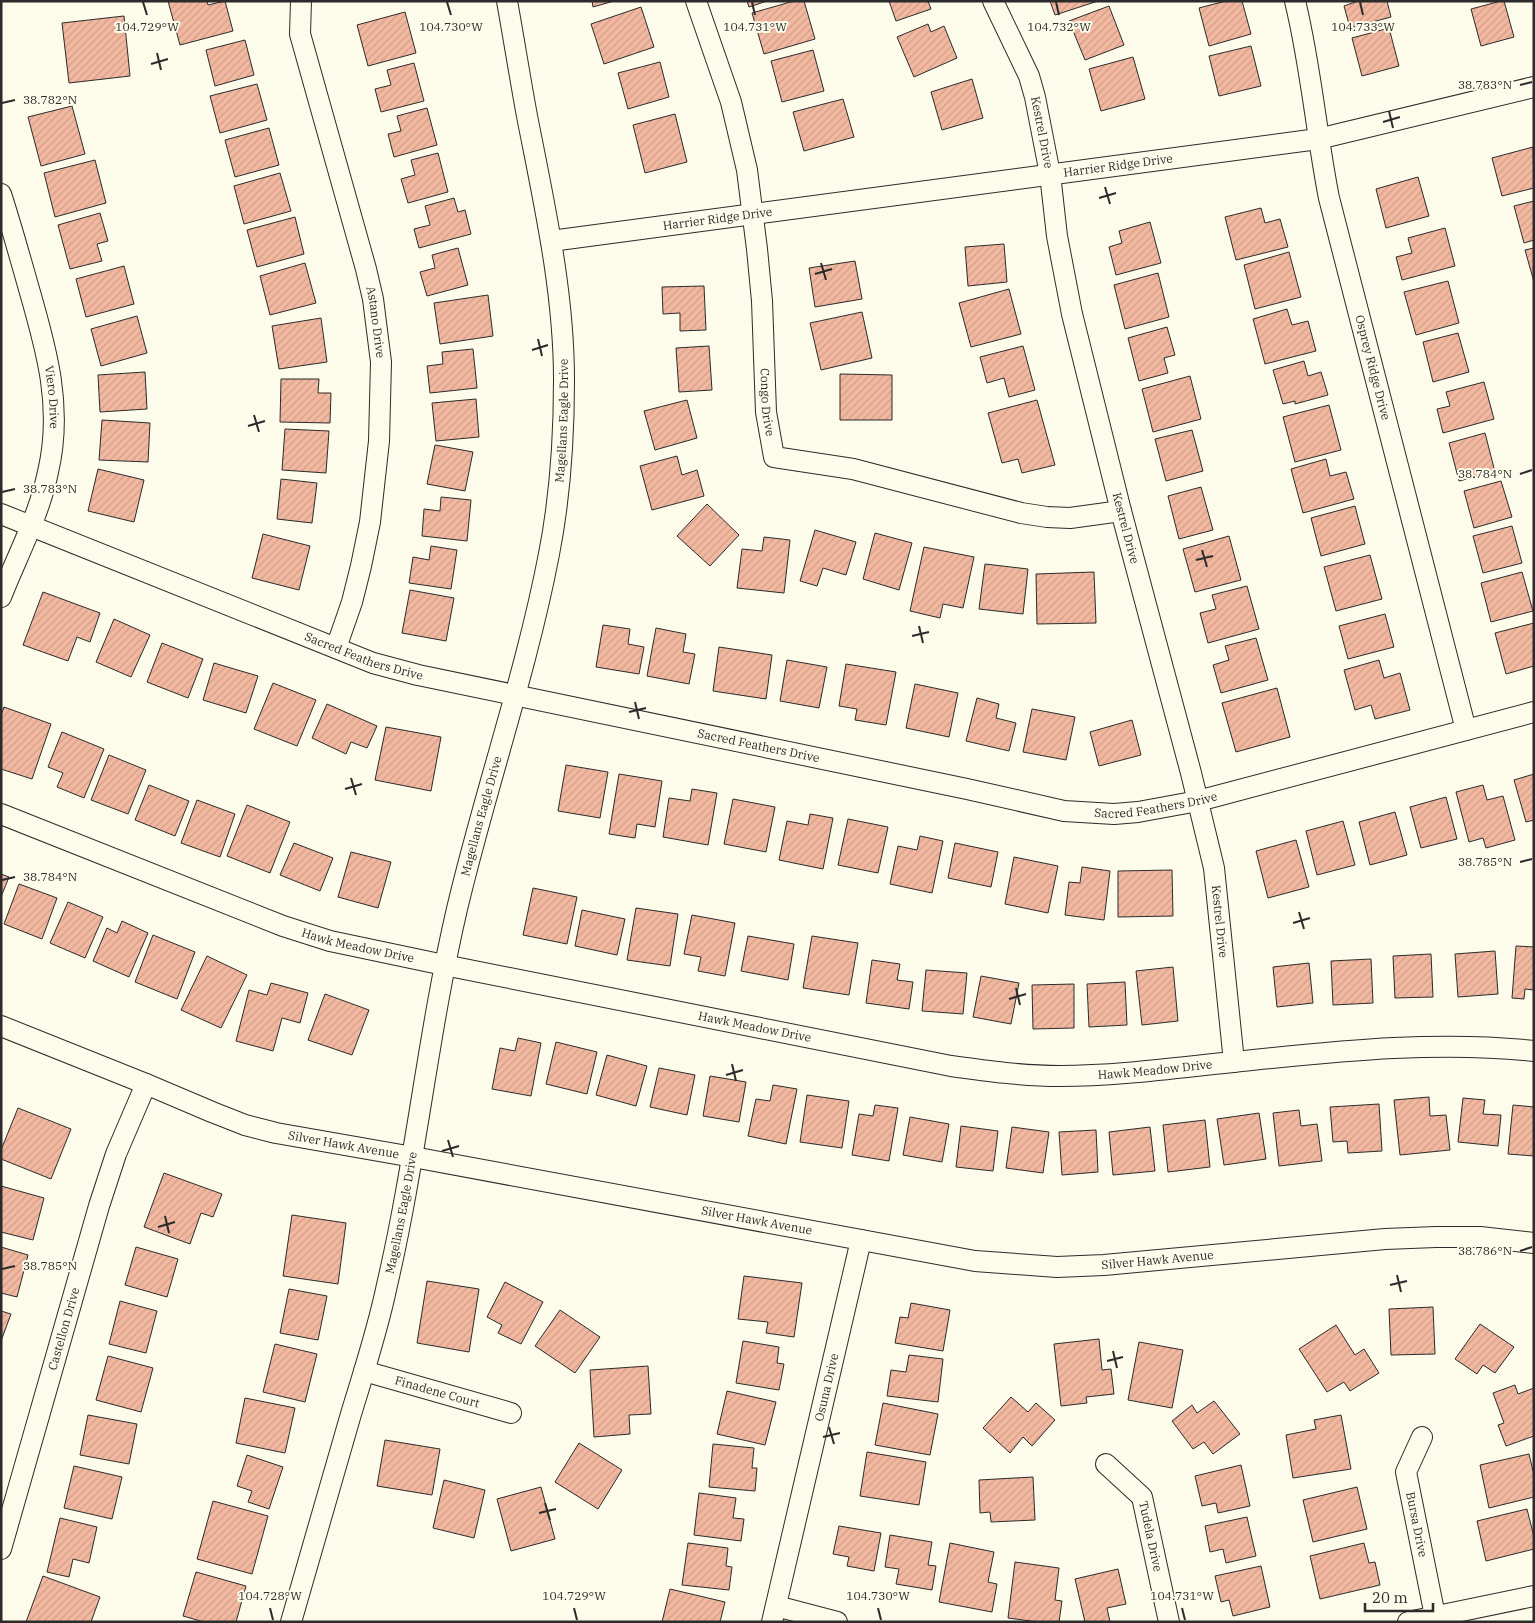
<svg xmlns="http://www.w3.org/2000/svg" width="1535" height="1623" font-family="'IBM Plex Serif',serif">
	<style>
		.building { fill: url(#building-hatch); stroke: #2b2b2b }
		.lines { fill: none; stroke-linecap: round; stroke-linejoin: round }
		.minor-casing { stroke: #2b2b2b; stroke-width: 22 }
		.minor { stroke: #fdfbea; stroke-width: 20 }
		.ticks { fill: none; stroke: #2b2b2b; stroke-width: 2 }
		.labels { text-anchor: middle; stroke-width: 4; stroke-linejoin: round; paint-order: stroke }
		.street-label { font-size: 12px; fill: #2b2b2b; stroke: #fdfbea }
		.ticks-label { font-size: 12px; text-anchor: middle; fill: #2b2b2b; stroke: #fdfbea; stroke-width: 4; stroke-linejoin: round; paint-order: stroke }
	</style>
	<defs>
		<pattern id="building-hatch" width="6" height="6" patternUnits="userSpaceOnUse" patternTransform="scale(1.25)"><rect width="6" height="6" fill="#f2b8a0"/><path d="M-1 1l2-2M0 6l6-6M5 7l2-2" fill="none" stroke="#d09e8a"/></pattern>
	</defs>
	<rect width="100%" height="100%" fill="#fdfbea"/>
	<path class="building" d="M168,1H207L208,5L225,1L233,31L180,45Z
		M592,1H614L593,7Z
		M747,1H767L749,7Z
		M794,1H804L815,39L764,54L752,13Z
		M889,1H928L931,9L896,21Z
		M1050,1H1098L1055,15Z
		M1226,1H1242L1251,34L1209,46L1199,8Z
		M1358,1H1387L1391,17L1350,28L1344,6Z
		M1501,1H1504L1514,37L1481,46L1471,9Z
		M1109,6L1124,45L1085,60L1069,21Z
		M641,7L654,47L604,64L591,24Z
		M405,12L416,53L368,66L357,25Z
		M124,16L130,76L69,83L62,23Z
		M928,24L931,32L944,26L957,58L914,77L897,37Z
		M1389,28L1399,66L1362,76L1352,38Z
		M245,40L254,75L215,86L206,50Z
		M1251,46L1261,86L1219,96L1209,56Z
		M813,50L824,91L782,102L771,61Z
		M1133,57L1145,99L1101,111L1089,69Z
		M660,62L669,97L628,109L618,73Z
		M414,63L424,101L381,112L375,89L391,85L387,70Z
		M972,79L983,118L942,130L931,92Z
		M257,84L267,120L220,133L210,96Z
		M843,99L854,137L804,151L793,112Z
		M72,106L85,154L41,166L28,117Z
		M427,108L437,145L394,157L388,134L401,131L397,116Z
		M675,114L687,162L645,173L633,125Z
		M269,128L279,165L235,177L225,140Z
		M1533,147L1534,188L1502,196L1492,158Z
		M438,153L448,192L408,203L401,179L415,175L411,160Z
		M95,160L106,203L55,217L44,173Z
		M280,173L291,211L244,224L234,186Z
		M1418,177L1429,216L1386,228L1376,189Z
		M454,198L458,212L465,210L471,234L419,248L414,229L430,225L425,206Z
		M1534,201V240L1524,243L1514,206Z
		M1261,208L1265,223L1280,219L1288,247L1236,260L1225,217Z
		M100,213L108,241L97,244L102,261L70,269L58,225Z
		M295,217L304,254L257,267L247,230Z
		M1150,222L1161,263L1116,275L1109,247L1122,243L1119,231Z
		M1445,228L1455,266L1402,280L1396,257L1412,253L1408,238Z
		M1004,244L1007,282L968,286L965,247Z
		M458,248L468,285L427,296L420,272L435,268L432,255Z
		M1534,248V282L1525,250Z
		M1289,252L1301,297L1255,309L1244,265Z
		M855,261L862,299L815,307L809,268Z
		M305,263L316,303L270,315L260,276Z
		M124,266L134,304L86,317L76,279Z
		M1158,273L1169,317L1125,329L1114,285Z
		M1448,281L1459,323L1416,335L1404,292Z
		M704,286L706,330L680,331V313L663,314L662,287Z
		M1009,289L1021,334L971,347L959,303Z
		M488,295L493,336L440,344L434,303Z
		M1287,309L1292,325L1308,321L1316,351L1265,364L1253,319Z
		M862,312L872,358L821,370L810,323Z
		M137,316L147,353L101,366L91,329Z
		M321,318L327,362L279,369L272,326Z
		M1167,327L1175,355L1164,358L1168,373L1139,381L1128,338Z
		M1458,333L1469,372L1433,382L1423,342Z
		M709,346L712,390L679,392L676,348Z
		M1023,346L1035,390L1009,397L1004,378L987,383L980,357Z
		M473,349L477,388L430,393L427,366L443,364L442,352Z
		M1304,361L1308,376L1321,372L1328,395L1295,404V401L1283,404L1273,370Z
		M145,372L147,409L100,412L98,375Z
		M840,374L892,375V420H840Z
		M1190,376L1201,419L1153,432L1142,389Z
		M281,379H319L318,393H331L330,423L280,422Z
		M1484,382L1494,419L1443,433L1437,409L1450,406L1446,392Z
		M476,399L479,437L436,441L432,403Z
		M687,400L697,438L655,450L644,411Z
		M1037,400L1055,465L1022,473L1018,459L1002,463L988,413Z
		M1329,405L1341,450L1295,462L1283,417Z
		M102,420L150,423L148,462L99,460Z
		M285,429L329,431L326,473L282,470Z
		M1192,430L1203,471L1166,481L1155,439Z
		M1485,433L1495,472L1459,481L1449,443Z
		M435,445L473,452L465,491L427,484Z
		M677,456L682,475L697,470L704,496L652,510L640,466Z
		M1326,459L1330,476L1346,472L1354,499L1303,513L1291,469Z
		M98,469L144,480L134,522L88,511Z
		M281,479L317,483L312,523L277,519Z
		M1501,481L1512,517L1474,528L1464,491Z
		M1201,487L1213,530L1179,539L1168,496Z
		M441,497L471,500L467,541L422,536L424,509L440,511Z
		M707,504L739,535L710,566L677,536Z
		M1355,506L1365,544L1321,556L1311,518Z
		M1512,526L1522,563L1483,573L1473,536Z
		M815,530L856,542L846,575L823,568L817,586L800,581Z
		M875,533L912,543L899,590L863,579Z
		M263,534L310,546L299,590L252,578Z
		M1229,536L1241,580L1195,592L1183,549Z
		M764,537L790,540L784,593L737,588L742,549L762,551Z
		M431,546L457,550L451,589L409,583L413,557L429,560Z
		M924,547L974,557L963,608L943,604L940,618L910,611Z
		M1370,555L1382,599L1336,611L1324,567Z
		M985,564L1028,569L1023,614L979,609Z
		M1094,572L1096,623L1037,624L1036,574Z
		M1522,572L1533,611L1491,622L1481,583Z
		M1247,586L1259,629L1208,643L1200,613L1216,609L1212,595Z
		M410,590L454,598L446,641L402,633Z
		M43,592L100,613L90,642L77,637L68,661L23,645Z
		M1385,614L1394,647L1348,659L1339,626Z
		M114,619L150,635L131,677L96,662Z
		M1534,623V666L1506,674L1495,633Z
		M603,625L630,629L628,644L644,647L639,674L596,667Z
		M656,628L686,634L683,652L695,654L689,684L647,676Z
		M1256,638L1268,680L1221,693L1213,665L1229,660L1225,646Z
		M162,643L203,659L188,698L147,682Z
		M719,647L772,655L766,699L713,691Z
		M787,660L827,667L819,708L780,701Z
		M1379,660L1384,678L1400,673L1410,710L1375,719L1371,705L1355,710L1344,670Z
		M214,663L258,676L246,713L203,700Z
		M846,664L896,672L886,725L855,720L857,709L839,706Z
		M273,683L316,700L297,746L254,729Z
		M915,684L958,693L949,737L906,728Z
		M1277,688L1290,737L1236,752L1222,703Z
		M977,698L999,704L996,718L1016,723L1009,751L966,741Z
		M327,704L377,726L367,748L351,742L346,754L312,738Z
		M4,707L51,724L32,779L1,769V715Z
		M1032,709L1075,717L1066,760L1023,752Z
		M1132,720L1141,755L1099,766L1090,732Z
		M386,727L441,737L431,791L375,780Z
		M62,732L104,749L84,798L57,787L63,773L48,767Z
		M109,755L146,770L128,814L91,800Z
		M566,765L608,772L600,818L558,811Z
		M619,774L662,781L655,827L637,824L635,838L609,834Z
		M1534,774V820L1526,822L1514,780Z
		M149,785L189,801L175,836L135,820Z
		M1483,785L1487,800L1503,796L1515,840L1486,848L1483,838L1469,842L1456,792Z
		M692,789L717,793L708,845L663,837L669,798L690,801Z
		M1446,797L1457,839L1421,848L1410,807Z
		M733,799L775,807L766,852L724,844Z
		M197,800L235,814L220,857L181,843Z
		M247,805L290,822L270,873L227,856Z
		M1395,812L1407,855L1370,865L1359,822Z
		M810,814L833,818L823,869L779,860L787,821L808,825Z
		M848,819L888,827L878,873L838,865Z
		M1343,821L1355,865L1317,875L1306,831Z
		M920,836L943,841L932,893L890,884L898,846L917,850Z
		M1296,840L1309,887L1268,898L1256,851Z
		M294,843L333,858L320,891L280,875Z
		M955,843L998,852L991,887L948,878Z
		M351,852L391,862L378,908L338,897Z
		M1014,857L1058,866L1048,913L1005,904Z
		M1082,867L1110,871L1104,920L1065,915L1069,882L1080,883Z
		M1172,870L1173,916L1118,917V871Z
		M1,874L9,877L1,897Z
		M19,884L57,898L42,939L4,924Z
		M533,888L577,897L567,944L523,935Z
		M68,902L103,917L85,958L50,943Z
		M636,908L678,914L670,966L627,960Z
		M582,910L625,919L617,955L575,946Z
		M692,915L735,923L725,976L698,971L701,957L684,954Z
		M122,921L148,933L129,977L93,961L107,928L117,933Z
		M153,935L195,952L177,999L135,982Z
		M748,936L794,944L788,980L741,971Z
		M812,936L858,943L849,995L803,988Z
		M1516,946L1534,947V990L1525,989L1524,999L1512,998Z
		M1495,951L1498,994L1458,997L1455,954Z
		M1431,954L1433,997L1395,998L1393,956Z
		M207,956L247,975L221,1028L181,1010Z
		M1371,959L1373,1003L1333,1005L1331,961Z
		M872,960L900,964L897,980L913,982L909,1009L866,1003Z
		M1309,963L1313,1003L1277,1007L1273,967Z
		M1173,967L1178,1021L1142,1025L1136,971Z
		M926,970L967,973L963,1014L922,1011Z
		M981,976L1019,983L1011,1024L973,1017Z
		M1125,982L1127,1025L1089,1027L1087,984Z
		M271,983L308,993L300,1023L282,1018L273,1051L236,1041L249,990L267,995Z
		M1074,984V1028L1033,1029L1032,985Z
		M325,994L369,1010L352,1055L308,1040Z
		M518,1038L541,1043L531,1096L492,1089L500,1048L515,1051Z
		M556,1042L597,1052L587,1094L546,1084Z
		M607,1055L647,1066L636,1106L596,1095Z
		M659,1068L695,1075L687,1115L650,1107Z
		M710,1076L746,1082L739,1122L703,1116Z
		M773,1085L797,1089L786,1144L748,1136L756,1099L770,1101Z
		M807,1095L849,1101L842,1148L800,1142Z
		M1429,1097L1430,1116L1446,1115L1450,1150L1400,1155L1394,1100Z
		M1463,1098L1485,1100L1483,1114L1501,1115L1498,1146L1458,1142Z
		M1379,1104L1382,1151L1348,1153L1347,1141L1333,1142L1330,1107Z
		M875,1105L898,1108L889,1161L852,1155L859,1114L873,1116Z
		M1513,1105L1534,1107V1156L1508,1154Z
		M18,1108L71,1129L51,1179L1,1159V1150Z
		M1299,1110L1301,1126L1317,1124L1322,1161L1279,1166L1273,1113Z
		M1259,1113L1266,1159L1224,1165L1217,1119Z
		M910,1117L949,1124L942,1162L903,1155Z
		M1205,1120L1210,1167L1168,1172L1163,1125Z
		M961,1126L998,1131L993,1171L956,1167Z
		M1012,1127L1049,1132L1043,1173L1006,1168Z
		M1150,1127L1155,1171L1113,1175L1109,1132Z
		M1096,1130L1098,1172L1062,1175L1059,1132Z
		M164,1173L222,1194L213,1217L201,1213L190,1244L144,1227Z
		M1,1186L44,1198L33,1240L1,1232Z
		M292,1215L346,1223L338,1284L283,1276Z
		M1,1247L28,1255L17,1297L1,1293Z
		M136,1247L178,1259L167,1297L125,1285Z
		M744,1276L802,1283L794,1337L766,1333L768,1322L738,1319Z
		M427,1281L479,1289L469,1352L417,1343Z
		M505,1282L543,1302L521,1344L498,1333L502,1325L487,1317Z
		M289,1289L327,1296L318,1340L280,1333Z
		M120,1301L157,1311L146,1353L109,1344Z
		M911,1303L950,1310L943,1351L895,1343L900,1317L908,1318Z
		M1433,1307L1435,1354L1391,1355L1389,1309Z
		M560,1310L600,1337L575,1373L535,1346Z
		M1,1311L11,1314L1,1341Z
		M1480,1324L1514,1347L1495,1373L1483,1365L1477,1374L1455,1359Z
		M1336,1325L1355,1355L1364,1349L1379,1373L1350,1391L1344,1382L1327,1392L1299,1349Z
		M1099,1339L1102,1370L1111,1369L1114,1394L1086,1397L1087,1403L1061,1406L1054,1344Z
		M743,1341L779,1347L777,1363L784,1364L779,1390L736,1383Z
		M1139,1342L1183,1350L1172,1408L1128,1400Z
		M275,1344L317,1354L305,1402L263,1392Z
		M909,1355L943,1359L938,1402L887,1396L891,1370L906,1372Z
		M108,1356L153,1368L141,1412L96,1400Z
		M648,1366L651,1414L629,1415L630,1434L594,1437L590,1370Z
		M1515,1385L1518,1394L1534,1388V1436L1506,1446L1498,1425L1504,1423L1493,1393Z
		M727,1391L776,1402L765,1445L717,1434Z
		M1011,1397L1028,1412L1036,1403L1055,1420L1032,1446L1023,1437L1010,1453L983,1428Z
		M245,1398L295,1408L285,1453L236,1443Z
		M1214,1401L1240,1434L1213,1454L1204,1442L1193,1449L1172,1421L1192,1405L1197,1413Z
		M883,1403L938,1414L930,1455L875,1445Z
		M88,1415L137,1424L129,1464L80,1455Z
		M1341,1415L1351,1469L1293,1478L1286,1435L1316,1429L1314,1420Z
		M385,1440L440,1449L432,1495L377,1486Z
		M579,1443L622,1470L598,1509L555,1482Z
		M713,1444L754,1448L752,1468H757L755,1491L709,1487Z
		M867,1452L926,1462L919,1505L860,1496Z
		M1529,1454L1534,1475V1497L1489,1508L1480,1465Z
		M247,1455L283,1467L269,1509L248,1502L252,1491L237,1486Z
		M1241,1465L1250,1506L1218,1513L1216,1503L1202,1506L1195,1476Z
		M74,1466L122,1477L112,1519L64,1508Z
		M1033,1477L1035,1520L991,1522L990,1512L980,1513L979,1480Z
		M444,1480L485,1490L474,1538L433,1528Z
		M541,1487L555,1539L511,1551L497,1499Z
		M1357,1487L1367,1529L1313,1542L1303,1500Z
		M699,1493L736,1498L733,1518L744,1519L741,1541L694,1535Z
		M213,1501L268,1516L252,1574L197,1559Z
		M1527,1509L1534,1537V1549L1486,1561L1477,1521Z
		M1247,1517L1256,1556L1226,1563L1223,1549L1210,1552L1205,1526Z
		M60,1518L97,1527L89,1563L73,1559L69,1577L47,1572Z
		M839,1526L881,1533L874,1571L847,1566L849,1557L833,1554Z
		M890,1535L932,1542L928,1565L936,1566L932,1590L896,1584L899,1569L885,1567Z
		M688,1543L728,1548L726,1566L732,1567L729,1590L682,1585Z
		M950,1543L994,1552L988,1582L997,1584L992,1612L939,1602Z
		M1364,1543L1369,1563L1375,1562L1380,1585L1320,1599L1310,1556Z
		M1015,1562L1059,1568L1055,1600L1062,1601L1059,1622H1038L1008,1618Z
		M1261,1566L1270,1607L1233,1616L1229,1600L1221,1602L1215,1576Z
		M1118,1569L1126,1604L1107,1608L1110,1622H1085L1075,1579Z
		M196,1572L246,1586L236,1622H204L183,1616Z
		M43,1576L100,1597L91,1622H26Z
		M670,1589L725,1602L720,1622H662Z"/>
	<g class="lines">
		<defs>
			<g id="minor">
				<path id="s1" d="M301,1L300,34L366,269L373,299L381,362L379,441L370,522L361,566L352,602L336,648"/>
				<path id="s2" d="M696,1L731,102L747,170L757,249L762,301L766,412L774,457L853,469L1021,513L1047,517L1070,518L1121,511"/>
				<path id="s3" d="M993,1L1029,76L1035,97L1050,174L1057,236L1072,314L1121,511L1191,773L1214,868L1234,1062"/>
				<path id="s4" d="M1295,1C1311,66 1316,132 1329,198L1466,730"/>
				<path id="s5" d="M1,194C11,225 20,257 29,289C47,351 63,408 48,472C39,516 17,556 1,597"/>
				<path id="s6" d="M551,241L1318,139L1534,87"/>
				<path id="s7" d="M1,514L373,663L418,675L967,789L1064,811L1114,814L1138,812L1198,801L1534,712"/>
				<path id="s8" d="M1,814L283,926L330,941L444,965L951,1066C987,1071 1023,1076 1060,1076C1117,1076 1175,1068 1233,1062C1332,1052 1434,1040 1534,1051"/>
				<path id="s9" d="M1,1026L146,1084L212,1112L245,1125L276,1133L413,1157L975,1261L1057,1267L1104,1265L1385,1239L1436,1237H1480L1534,1243"/>
				<path id="s10" d="M364,1371L511,1413"/>
				<path id="s11" d="M1422,1437L1406,1472L1435,1616"/>
				<path id="s12" d="M1106,1464L1142,1497L1169,1622"/>
				<path id="s13" d="M1,1549L99,1206L116,1154L146,1084"/>
				<path d="M776,1606L837,1622"/>
				<path id="s14" d="M291,1622C311,1552 331,1483 351,1414C364,1371 378,1329 387,1285C416,1161 428,1033 457,909C485,790 526,674 549,554C560,498 564,437 564,380C564,291 544,203 527,116C520,78 514,40 507,1"/>
				<path id="s15" d="M772,1622L861,1240"/>
				<path d="M1408,1622L1534,1596"/>
			</g>
		</defs>
		<use href="#minor" class="minor-casing"/>
		<use href="#minor" class="minor"/>
	</g>
	<path class="ticks" d="M143,2L147,15M447,2L451,15M752,2L755,15M1056,2L1059,15M1360,2L1363,15M157,53L161,70M151,64L168,59M1520,85L1532,82M2,103L15,100M1389,111L1393,128M1383,122L1400,117M1105,187L1110,204M1099,198L1116,193M821,263L826,280M815,274L832,269M538,339L542,356M532,350L548,345M254,415L259,432M248,426L265,421M1520,474L1532,470M2,492L15,489M1202,550L1207,567M1196,560L1213,556M919,626L923,643M912,636L929,632M635,702L639,719M629,712L646,708M351,778L356,795M345,789L362,784M1520,862L1532,859M2,880L15,877M1299,912L1304,929M1293,923L1310,918M1016,988L1020,1005M1009,999L1026,994M732,1064L736,1081M726,1075L743,1070M448,1140L453,1157M442,1151L459,1146M165,1216L169,1233M158,1227L175,1222M1520,1251L1532,1247M2,1269L15,1266M1397,1275L1401,1292M1390,1285L1407,1281M1113,1351L1117,1368M1107,1361L1123,1357M829,1427L834,1444M823,1437L840,1433M545,1503L550,1520M539,1513L556,1509M270,1608L273,1620M574,1608L577,1620M878,1608L881,1620M1182,1608L1185,1620"/>
	<g class="labels">
		<g class="street-label">
			<text dy="4" stroke="none"><textPath href="#s3" startOffset="141">Kestrel Drive</textPath></text>
			<text dy="4" stroke="none"><textPath href="#s6" startOffset="572">Harrier Ridge Drive</textPath></text>
			<text dy="4" stroke="none"><textPath href="#s6" startOffset="168">Harrier Ridge Drive</textPath></text>
			<text dy="4" stroke="none"><textPath href="#s1" startOffset="331">Astano Drive</textPath></text>
			<text dy="4" stroke="none"><textPath href="#s4" startOffset="375">Osprey Ridge Drive</textPath></text>
			<text dy="4" stroke="none"><textPath href="#s5" startOffset="210">Viero Drive</textPath></text>
			<text dy="4" stroke="none"><textPath href="#s2" startOffset="410">Congo Drive</textPath></text>
			<text dy="4" stroke="none"><textPath href="#s14" startOffset="1234">Magellans Eagle Drive</textPath></text>
			<text dy="4" stroke="none"><textPath href="#s3" startOffset="546">Kestrel Drive</textPath></text>
			<text dy="4" stroke="none"><textPath href="#s7" startOffset="390">Sacred Feathers Drive</textPath></text>
			<text dy="4" stroke="none"><textPath href="#s7" startOffset="795">Sacred Feathers Drive</textPath></text>
			<text dy="4" stroke="none"><textPath href="#s7" startOffset="1200">Sacred Feathers Drive</textPath></text>
			<text dy="4" stroke="none"><textPath href="#s14" startOffset="829">Magellans Eagle Drive</textPath></text>
			<text dy="4" stroke="none"><textPath href="#s3" startOffset="951">Kestrel Drive</textPath></text>
			<text dy="4" stroke="none"><textPath href="#s8" startOffset="381">Hawk Meadow Drive</textPath></text>
			<text dy="4" stroke="none"><textPath href="#s8" startOffset="786">Hawk Meadow Drive</textPath></text>
			<text dy="4" stroke="none"><textPath href="#s8" startOffset="1191">Hawk Meadow Drive</textPath></text>
			<text dy="4" stroke="none"><textPath href="#s9" startOffset="364">Silver Hawk Avenue</textPath></text>
			<text dy="4" stroke="none"><textPath href="#s14" startOffset="424">Magellans Eagle Drive</textPath></text>
			<text dy="4" stroke="none"><textPath href="#s9" startOffset="784">Silver Hawk Avenue</textPath></text>
			<text dy="4" stroke="none"><textPath href="#s9" startOffset="1189">Silver Hawk Avenue</textPath></text>
			<text dy="4" stroke="none"><textPath href="#s13" startOffset="229">Castellon Drive</textPath></text>
			<text dy="4" stroke="none"><textPath href="#s15" startOffset="241">Osuna Drive</textPath></text>
			<text dy="4" stroke="none"><textPath href="#s10" startOffset="76">Finadene Court</textPath></text>
			<text dy="4" stroke="none"><textPath href="#s11" startOffset="92">Bursa Drive</textPath></text>
			<text dy="4" stroke="none"><textPath href="#s12" startOffset="89">Tudela Drive</textPath></text>
		</g>
	</g>
	<g class="ticks-label">
		<text x="147" y="31">104.729°W</text>
		<text x="451" y="31">104.730°W</text>
		<text x="755" y="31">104.731°W</text>
		<text x="1059" y="31">104.732°W</text>
		<text x="1363" y="31">104.733°W</text>
		<text x="1485" y="89">38.783°N</text>
		<text x="50" y="104">38.782°N</text>
		<text x="1485" y="478">38.784°N</text>
		<text x="50" y="493">38.783°N</text>
		<text x="1485" y="866">38.785°N</text>
		<text x="50" y="881">38.784°N</text>
		<text x="1485" y="1255">38.786°N</text>
		<text x="50" y="1270">38.785°N</text>
		<text x="270" y="1600">104.728°W</text>
		<text x="574" y="1600">104.729°W</text>
		<text x="878" y="1600">104.730°W</text>
		<text x="1182" y="1600">104.731°W</text>
	</g>
	<rect width="1535" height="1623" fill="none" stroke="#2b2b2b" stroke-width="5"/>
	<path d="M1365 1603v8h68v-8" fill="none" stroke="#2b2b2b" stroke-width="2.5"/>
	<text x="1372" y="1603" font-size="15" fill="#2b2b2b" stroke="#fdfbea" stroke-width="4" paint-order="stroke">20 m</text>
</svg>
